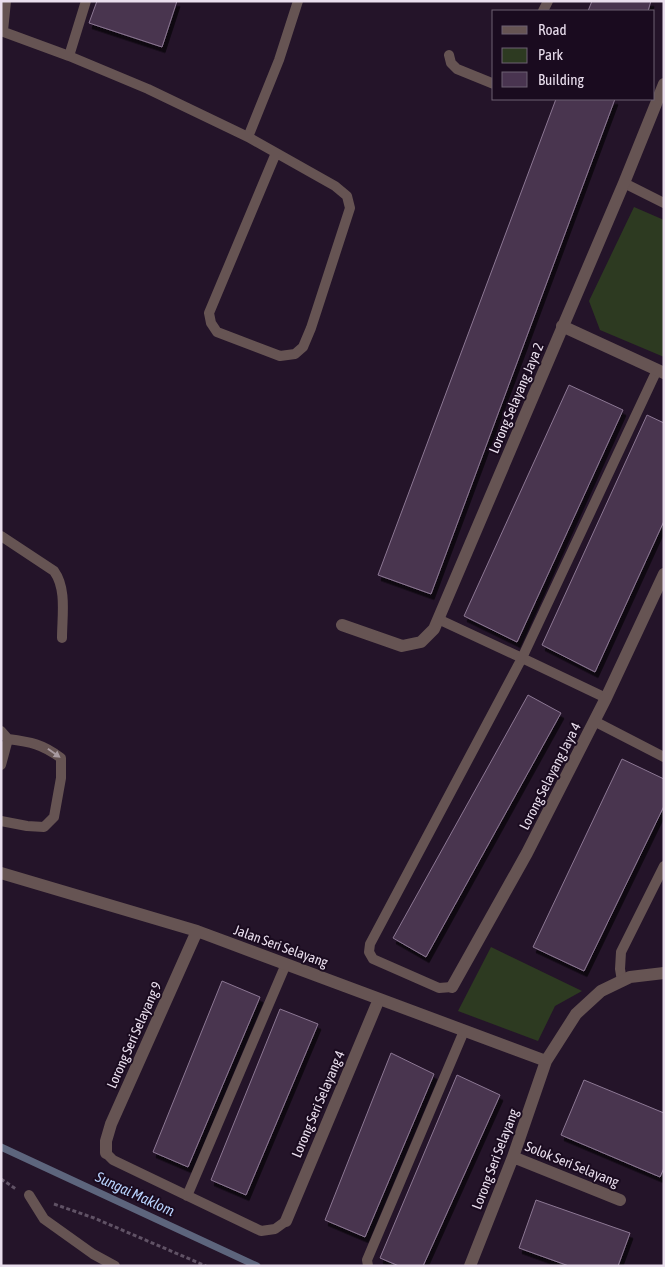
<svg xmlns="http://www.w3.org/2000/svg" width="665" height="1267" font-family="'Asap Condensed',sans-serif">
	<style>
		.green { fill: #2d3a21 }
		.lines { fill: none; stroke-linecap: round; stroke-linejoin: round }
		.stream { stroke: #5d657d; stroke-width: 7 }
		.building { fill: #493450; stroke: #8c7893; filter: url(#shadow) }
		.path { stroke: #605265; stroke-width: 3; stroke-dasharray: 4 2.5; stroke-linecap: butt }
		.lane { stroke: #665453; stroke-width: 10 }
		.street { stroke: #665453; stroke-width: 12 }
		.oneway { fill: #a89aa0 }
		.labels { text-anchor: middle; stroke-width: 4; stroke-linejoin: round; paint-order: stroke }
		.street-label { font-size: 14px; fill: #eadfee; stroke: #1a0b1f }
		.water-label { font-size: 15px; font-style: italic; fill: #b8d2fd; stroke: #1a0b1f }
	</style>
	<defs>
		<filter id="shadow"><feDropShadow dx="3" dy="5.5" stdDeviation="0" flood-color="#0009"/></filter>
	</defs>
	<rect width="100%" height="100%" fill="#241429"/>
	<path class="green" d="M634,207L664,220V357L600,330L589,301Z
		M491,947L582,991L555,1006L538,1041L458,1011Z"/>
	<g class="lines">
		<path class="stream" d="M1,1147L257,1266"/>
	</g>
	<path class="building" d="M97,1H177L162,47L89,23Z
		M592,1H651L648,11H588Z
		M556,99H615L431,594L378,575Z
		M569,385L623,410L517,642L464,616Z
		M647,415L664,423V521L595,672L542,645Z
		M528,695L561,713L426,957L393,938Z
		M622,759L664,779V806L584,971L533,947Z
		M222,981L260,997L188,1167L153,1152Z
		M280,1009L318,1024L246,1195L211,1180Z
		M391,1053L434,1074L365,1237L325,1220Z
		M457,1075L500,1095L423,1266H399L380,1258Z
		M584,1080L664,1113V1168L660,1177L561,1135Z
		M536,1200L630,1233L618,1266H569L519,1248Z"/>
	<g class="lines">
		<path class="path" d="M1,1179L16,1189
			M54,1204L94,1218L206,1266"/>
		<path class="lane" d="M543,11L548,1
			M1,31L69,56L148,89L248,137L335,186L347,196L350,208L311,328L303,347L295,354L280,356L217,332L211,323L209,313L276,153
			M3,31L6,1
			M449,55L451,63L457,69L494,84
			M69,56L86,1
			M248,137L279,60L298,1
			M624,183L664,203
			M1,536L54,571C67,589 62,616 62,638
			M438,619L522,658L370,944L369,952L373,959L439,988L452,987
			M606,698L522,658L657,370
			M594,721L664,757
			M1,731L8,739L1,765
			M1,821L27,826L44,827L54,817L61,778V758C42,744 31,742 8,739
			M622,981L620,969L621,952L664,866
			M106,1153L113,1160L261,1231L275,1229L286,1221
			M29,1195L44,1219L93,1254L115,1266
			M187,1196L286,964
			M368,1266L367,1260L464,1031"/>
		<path class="street" d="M562,326L664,373
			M342,625L402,646L421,642L434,629L624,183L664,84
			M1,873L197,931L546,1061
			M452,987L527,853L606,698L664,574
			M106,1153V1141L111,1124L197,931
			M513,1157L620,1200
			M286,1221L379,999
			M470,1266L513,1157L546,1061L576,1014L601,991L630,977L664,973"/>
	</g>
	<defs><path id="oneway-solid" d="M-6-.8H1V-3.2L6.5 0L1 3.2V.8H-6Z" transform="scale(1.25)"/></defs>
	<use class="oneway" href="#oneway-solid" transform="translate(54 753) rotate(35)"/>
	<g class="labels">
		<g class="street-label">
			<text transform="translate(516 398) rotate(-67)" y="5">Lorong Selayang Jaya 2</text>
			<text transform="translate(550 776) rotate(-63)" y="5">Lorong Selayang Jaya 4</text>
			<text transform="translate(281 946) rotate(20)" y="5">Jalan Seri Selayang</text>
			<text transform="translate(134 1035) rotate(-66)" y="5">Lorong Seri Selayang 9</text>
			<text transform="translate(318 1104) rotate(-67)" y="5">Lorong Seri Selayang 4</text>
			<text transform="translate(495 1159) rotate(-69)" y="5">Lorong Seri Selayang</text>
			<text transform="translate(572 1164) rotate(22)" y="5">Solok Seri Selayang</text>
		</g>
		<g class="water-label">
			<text transform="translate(135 1194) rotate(25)" y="5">Sungai Maklom</text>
		</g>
	</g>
	<rect width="665" height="1267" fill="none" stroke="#eadfee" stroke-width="5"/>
	<rect x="492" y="10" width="162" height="90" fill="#1a0b1f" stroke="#6d6072"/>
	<rect x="502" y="26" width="25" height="8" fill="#665453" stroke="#6d6072"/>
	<text x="538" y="35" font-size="15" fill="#eadfee">Road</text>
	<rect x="502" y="48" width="25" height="15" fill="#2d3a21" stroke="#6d6072"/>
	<text x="538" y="60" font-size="15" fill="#eadfee">Park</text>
	<rect x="502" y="72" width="25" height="15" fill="#493450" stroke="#6d6072"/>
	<text x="538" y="85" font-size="15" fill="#eadfee">Building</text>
</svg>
